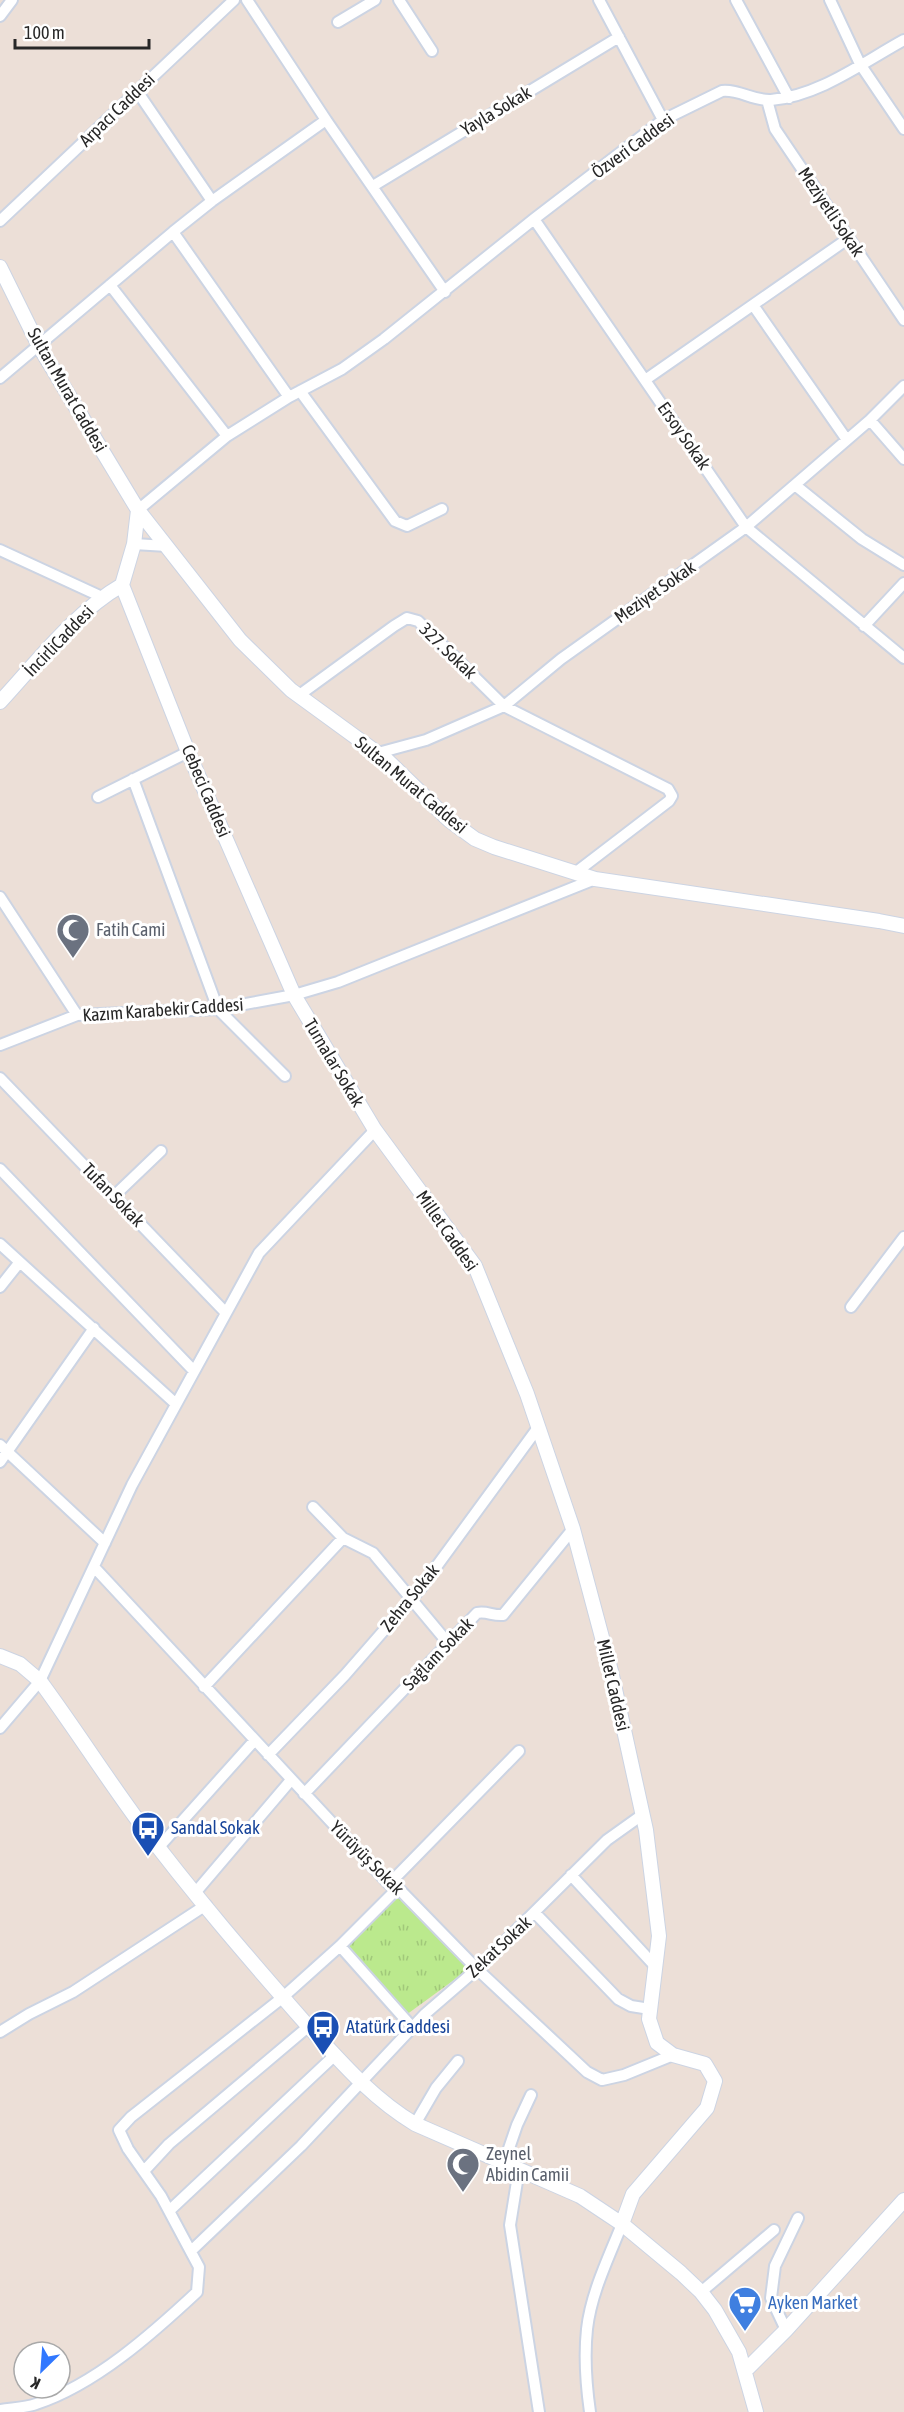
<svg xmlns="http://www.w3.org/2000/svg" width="904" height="2412" font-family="'Asap Condensed',sans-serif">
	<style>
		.grass { fill: url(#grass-tufts) }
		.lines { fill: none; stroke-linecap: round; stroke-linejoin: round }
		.street-casing { stroke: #ccd4e3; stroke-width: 14 }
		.secondary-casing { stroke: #ccd4e3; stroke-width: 16 }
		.street { stroke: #fff; stroke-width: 10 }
		.secondary { stroke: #fff; stroke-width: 14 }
		.labels { text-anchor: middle; stroke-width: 6; stroke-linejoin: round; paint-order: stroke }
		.street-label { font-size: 18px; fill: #272727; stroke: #fff }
		.worship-label { font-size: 18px; fill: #5b616d; stroke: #fff; text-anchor: start }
		.transit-label { font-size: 18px; fill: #164399; stroke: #fff; text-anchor: start }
		.shop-label { font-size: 18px; fill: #366cbe; stroke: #fff; text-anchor: start }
	</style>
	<defs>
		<pattern id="grass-tufts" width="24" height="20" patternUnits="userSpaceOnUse" patternTransform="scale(1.5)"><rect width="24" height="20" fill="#bbe98d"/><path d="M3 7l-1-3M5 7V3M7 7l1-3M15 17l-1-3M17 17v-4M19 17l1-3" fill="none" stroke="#a1c87a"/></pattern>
	</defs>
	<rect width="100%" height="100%" fill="#ecdfd7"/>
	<path class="grass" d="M401,1895L469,1969L406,2015L344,1945Z"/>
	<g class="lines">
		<defs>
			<path id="street" d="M247,0L326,120L445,292
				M399,0L432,51
				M599,0L663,120
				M736,0L789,98
				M830,0L860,64L904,129
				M0,16L12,0
				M338,22L375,0
				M137,91L212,201L173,232
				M767,100L775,129L904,320
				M373,186L619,37
				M212,201L326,120
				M534,219L746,527L904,658
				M0,221L234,0
				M110,285L227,436L138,510
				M753,305L847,440
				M0,378L173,232L289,397L227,436
				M645,380L849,238
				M300,391L395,521L407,526L442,509
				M289,397L342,369L384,339L534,219L663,120L722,91C739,89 753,101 771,100C819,96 862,63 904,40
				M870,420L904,459
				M795,485L862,539L904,565
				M134,544L167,546
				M0,550L102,597
				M864,626L904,583
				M298,696L394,626L407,618L418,621L504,706L668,789L672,796L669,801L575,873
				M378,753L426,740L504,706L561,659L746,527L870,420L904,386
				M133,779L218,1009L285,1076
				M98,797L188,752
				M0,897L77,1015
				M0,1045L77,1015L218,1009L294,995L338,982L595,879
				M0,1078L226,1313
				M0,1169L194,1371
				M114,1196L161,1151
				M0,1244L176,1404
				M0,1287L19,1263
				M851,1307L904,1237
				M0,1445L105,1543
				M0,1462L94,1328
				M313,1507L343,1538L373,1553L448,1643
				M94,1567L389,1884L398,1888L477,1969L587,2072L602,2080L624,2075L673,2055
				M204,1687L343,1538
				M0,1728L40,1681L132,1485L259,1253L375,1130
				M268,1755L345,1675L420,1589L537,1429
				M304,1794L477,1613C487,1611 493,1616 503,1615L573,1529
				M159,1847L254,1741
				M571,1875L655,1966
				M389,1884L519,1751
				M195,1893L291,1780
				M535,1913L618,1999L631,2006L650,2009
				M340,1946L412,2027
				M0,2032L29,2014L73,1992L206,1905
				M415,2124L436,2088L458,2061
				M504,2163L517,2125L531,2095
				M519,2169L510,2225L539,2412
				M144,2171L169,2144L309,2026
				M169,2211L334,2056
				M191,2251L301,2146L425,2014L477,1969L607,1840L642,1815
				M701,2292L774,2230
				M786,2330L771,2298L775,2266L798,2218
				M0,2410C12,2408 25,2408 36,2404C95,2385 153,2333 197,2292L199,2267L161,2196L128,2149L119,2130L131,2117L282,1998L340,1946L398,1888
				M590,2412C586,2384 584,2357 587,2329C591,2293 609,2257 622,2224"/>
			<path id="secondary" d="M0,267L39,346L138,510L240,640L291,690L387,760L449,820L475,839L494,847L595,879L879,921L904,926
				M122,585L188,752L294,995L375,1130L475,1266L527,1394L573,1529L611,1671L646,1830L659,1936L649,2019L657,2043L673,2055L705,2064L715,2081L707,2108L633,2194L622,2224
				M122,585L134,544L138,510
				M0,702C36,663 75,612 122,585
				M0,1656L20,1664L40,1681C74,1727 105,1776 139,1822C192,1893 250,1960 308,2026C342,2063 372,2098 415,2124L580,2196L622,2224L681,2273L701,2292L715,2310L739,2352L756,2412
				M745,2371L786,2330L904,2200"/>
		</defs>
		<use href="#street" class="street-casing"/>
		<use href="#secondary" class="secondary-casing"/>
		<use href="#street" class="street"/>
		<use href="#secondary" class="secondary"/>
	</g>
	<defs>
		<symbol id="mosque-pin" viewBox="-11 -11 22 30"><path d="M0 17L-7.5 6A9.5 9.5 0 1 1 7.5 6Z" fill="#6b7280" stroke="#fff"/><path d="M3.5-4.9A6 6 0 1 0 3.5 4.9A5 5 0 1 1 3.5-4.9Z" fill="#fff"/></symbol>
		<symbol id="bus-pin" viewBox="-11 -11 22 30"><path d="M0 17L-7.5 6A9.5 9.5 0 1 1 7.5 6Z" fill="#1a4fb4" stroke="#fff"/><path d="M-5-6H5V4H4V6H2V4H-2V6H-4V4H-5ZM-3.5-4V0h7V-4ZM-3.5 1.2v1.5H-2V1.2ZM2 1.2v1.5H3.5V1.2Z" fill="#fff"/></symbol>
		<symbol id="supermarket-pin" viewBox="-11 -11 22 30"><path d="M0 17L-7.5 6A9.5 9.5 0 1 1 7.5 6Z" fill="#3f7fe0" stroke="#fff"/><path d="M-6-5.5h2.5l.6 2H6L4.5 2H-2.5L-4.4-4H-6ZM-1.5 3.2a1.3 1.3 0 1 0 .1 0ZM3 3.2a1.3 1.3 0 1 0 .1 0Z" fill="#fff"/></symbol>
	</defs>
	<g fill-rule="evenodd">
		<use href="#mosque-pin" x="54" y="911" width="38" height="52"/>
		<use href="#bus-pin" x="129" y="1809" width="38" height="52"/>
		<use href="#bus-pin" x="304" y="2008" width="38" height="52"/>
		<use href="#mosque-pin" x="444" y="2145" width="38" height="52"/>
		<use href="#supermarket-pin" x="726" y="2284" width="38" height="52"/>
	</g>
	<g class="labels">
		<g class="street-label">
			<text transform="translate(117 110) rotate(-44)" y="6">Arpacı Caddesi</text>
			<text transform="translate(496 111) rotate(-31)" y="6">Yayla Sokak</text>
			<text transform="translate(633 146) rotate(-36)" y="6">Özveri Caddesi</text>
			<text transform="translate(831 212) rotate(56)" y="6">Meziyetli Sokak</text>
			<text transform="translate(67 390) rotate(60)" y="6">Sultan Murat Caddesi</text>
			<text transform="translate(684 436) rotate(55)" y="6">Ersoy Sokak</text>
			<text transform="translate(655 592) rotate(-35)" y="6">Meziyet Sokak</text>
			<text transform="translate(59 641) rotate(-46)" y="6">İncirliCaddesi</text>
			<text transform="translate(448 651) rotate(44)" y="6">327. Sokak</text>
			<text transform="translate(411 785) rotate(40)" y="6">Sultan Murat Caddesi</text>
			<text transform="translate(206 791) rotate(67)" y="6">Cebeci Caddesi</text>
			<text transform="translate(163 1010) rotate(-4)" y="6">Kazım Karabekir Caddesi</text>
			<text transform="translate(334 1063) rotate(59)" y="6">Turnalar Sokak</text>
			<text transform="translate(113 1195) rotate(46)" y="6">Tufan Sokak</text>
			<text transform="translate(447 1231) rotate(55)" y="6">Millet Caddesi</text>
			<text transform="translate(410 1598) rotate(-51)" y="6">Zehra Sokak</text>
			<text transform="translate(438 1654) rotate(-46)" y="6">Sağlam Sokak</text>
			<text transform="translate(613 1685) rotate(77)" y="6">Millet Caddesi</text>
			<text transform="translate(367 1858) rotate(45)" y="6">Yürüyüş Sokak</text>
			<text transform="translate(499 1947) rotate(-43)" y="6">Zekat Sokak</text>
		</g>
		<g class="worship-label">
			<text x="96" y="936">Fatih Cami</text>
			<text x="486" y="2160">Zeynel<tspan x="486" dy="21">Abidin Camii</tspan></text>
		</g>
		<g class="transit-label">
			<text x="171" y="1834">Sandal Sokak</text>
			<text x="346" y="2033">Atatürk Caddesi</text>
		</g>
		<g class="shop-label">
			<text x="768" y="2309">Ayken Market</text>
		</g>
	</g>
	<g transform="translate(42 2370) rotate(205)"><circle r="28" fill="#ffffff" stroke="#a9a9a9" stroke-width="1.5"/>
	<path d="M0-4.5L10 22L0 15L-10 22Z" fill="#3178ff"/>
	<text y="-9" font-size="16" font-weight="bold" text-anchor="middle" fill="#272727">K</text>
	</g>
	<path d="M15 39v9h134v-9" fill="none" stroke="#272727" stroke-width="3"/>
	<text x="24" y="39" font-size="18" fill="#272727" stroke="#ffffff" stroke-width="4.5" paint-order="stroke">100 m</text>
</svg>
